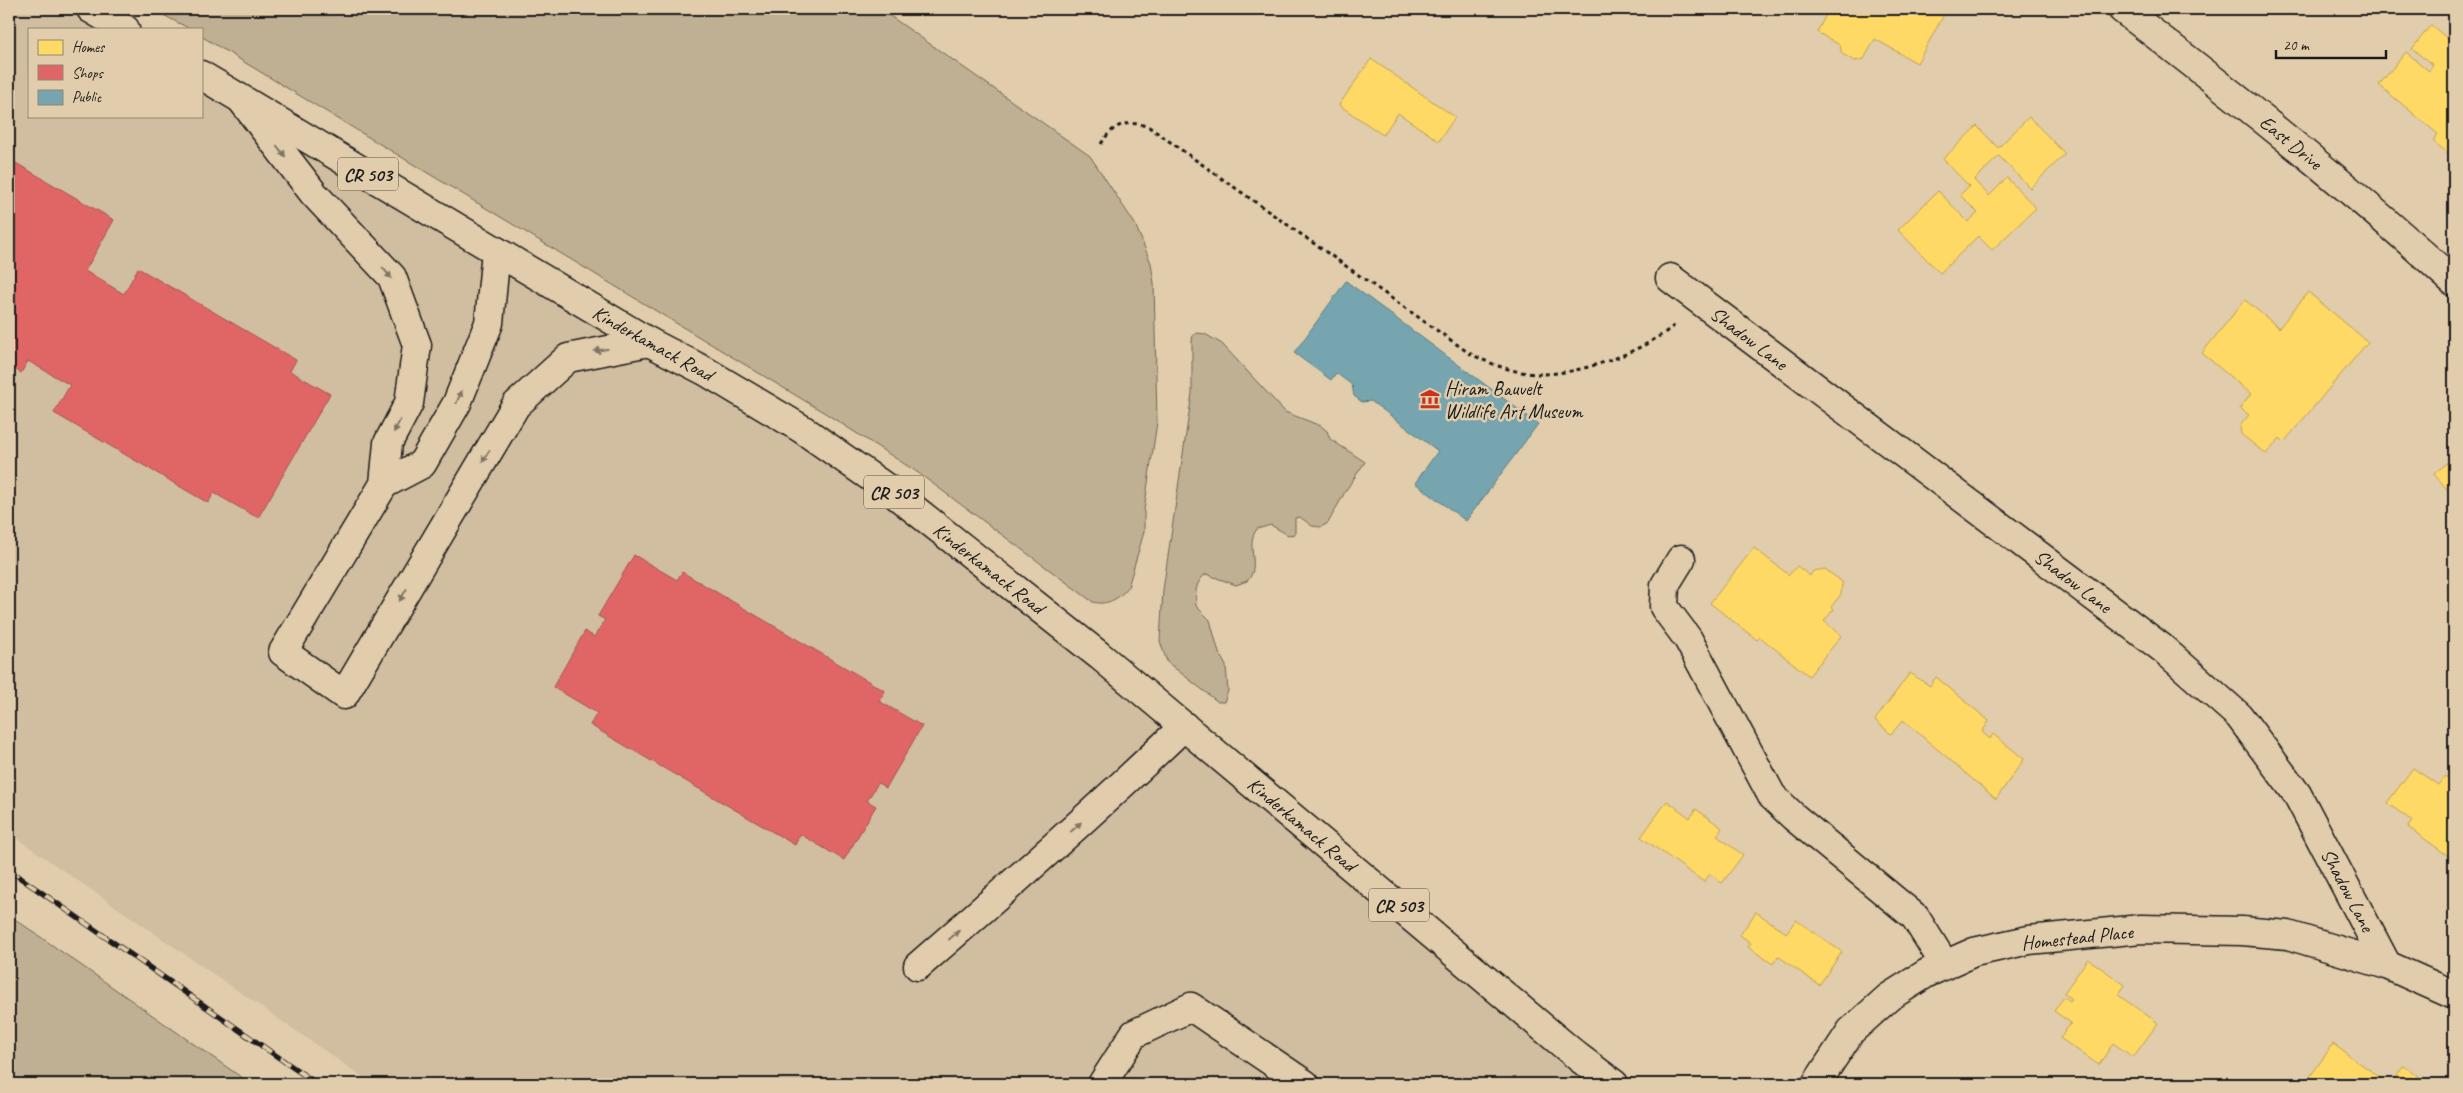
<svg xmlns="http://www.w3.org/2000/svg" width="2463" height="1093" font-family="Caveat,sans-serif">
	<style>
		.built { fill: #d1bd9f }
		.green { fill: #c0b093; stroke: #6e6658 }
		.homes { fill: #ffd966; stroke: #bba050 }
		.shops { fill: #e06666; stroke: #a55050 }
		.public { fill: #76a5af; stroke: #5b7c83 }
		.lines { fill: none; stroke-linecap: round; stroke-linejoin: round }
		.minor-casing { stroke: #1c1c1c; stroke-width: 31 }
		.major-casing { stroke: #1c1c1c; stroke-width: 31 }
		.path { stroke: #1c1c1c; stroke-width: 3; stroke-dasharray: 4 4; stroke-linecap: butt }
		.minor { stroke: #e1ccab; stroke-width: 28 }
		.major { stroke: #e1ccab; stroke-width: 28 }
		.rail-casing { stroke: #1c1c1c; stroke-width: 5.5 }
		.rail { stroke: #e1ccab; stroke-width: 4; stroke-dasharray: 11; stroke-linecap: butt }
		.oneway { fill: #7e7464 }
		.labels { text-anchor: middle; stroke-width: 5; stroke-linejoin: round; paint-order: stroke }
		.shield { fill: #e1ccab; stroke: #575147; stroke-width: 1 }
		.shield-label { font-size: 19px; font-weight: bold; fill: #1c1c1c }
		.street-label { font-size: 20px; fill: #1c1c1c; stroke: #e1ccab }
		.poi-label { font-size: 20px; fill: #1c1c1c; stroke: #e1ccab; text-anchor: start }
	</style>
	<rect width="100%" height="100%" fill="#e1ccab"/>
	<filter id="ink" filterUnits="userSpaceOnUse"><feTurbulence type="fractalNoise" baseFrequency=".02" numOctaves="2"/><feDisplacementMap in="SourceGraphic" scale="10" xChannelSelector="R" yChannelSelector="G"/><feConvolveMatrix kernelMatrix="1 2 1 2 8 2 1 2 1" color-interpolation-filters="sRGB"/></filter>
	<g filter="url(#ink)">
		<path class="built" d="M9,9H91L125,29H29V116H201V75L802,429L1614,1084H373L9,833Z"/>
		<path class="green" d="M152,9H880L1090,156L1135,224L1151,263L1154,283L1157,422L1144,510V532L1128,587C1120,598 1107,606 1093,602L917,472L825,413L201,36V29H190Z
			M1197,333L1205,334L1222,344L1285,412L1321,426L1327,431L1330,439L1365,462L1346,490L1328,523L1321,527L1312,526L1300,517L1295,518V534L1288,535L1271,525L1257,529C1244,545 1262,566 1247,581L1236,585L1206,574C1195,582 1195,593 1196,606L1210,620L1219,653L1226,666L1228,691L1224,702H1218L1167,662L1160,641L1163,590L1192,393V341L1193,335Z
			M9,915L251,1084H9Z"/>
		<path class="homes" d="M1825,9H1947L1917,63L1875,39L1864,59L1855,61L1842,54L1840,45L1817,32L1828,11Z
			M2286,9H2303L2296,17Z
			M2431,25L2454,44V158L2433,141L2438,134L2379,85L2406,52L2429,71L2433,65L2412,49Z
			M1371,59L1455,117L1439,141L1398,113L1383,135L1339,105Z
			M2029,117L2065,154L2030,188L1999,156L1974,180L1989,196L2007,178L2036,208L1992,250L1978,236L1940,273L1898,230L1938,191L1968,222L1978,213L1960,195L1969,186L1943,159L1977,126L1998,148Z
			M2308,292L2368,342L2284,442L2280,438L2266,454L2241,434L2240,426L2249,415L2240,408L2251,394L2202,353L2245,300L2279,328Z
			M2454,457V497L2434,474Z
			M1754,548L1789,575L1797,566L1810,576L1813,571L1825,569L1842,582L1841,594L1831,607L1834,609L1824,621L1841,636L1809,676L1760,637L1757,640L1710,603Z
			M1910,673L1930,686L1936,677L1989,721L1982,732L1990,739L1993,734L2024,759L1996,799L1903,720L1891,734L1875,720Z
			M2413,768L2438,785L2445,776L2454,783V860L2408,827L2412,821L2387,803Z
			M1667,801L1690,818L1696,809L1722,828L1717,836L1743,855L1722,883L1710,874L1704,882L1641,837Z
			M1756,912L1786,933L1796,920L1842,952L1819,985L1778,956L1773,964L1748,947L1751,943L1740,935Z
			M2088,959L2125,985L2118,995L2158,1023L2133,1057L2113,1043L2099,1065L2060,1038L2071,1023L2054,1011L2064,997L2070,1001L2072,999L2064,993Z
			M2333,1044L2389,1084H2305Z
			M2404,1066L2429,1084H2390Z"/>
		<path class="shops" d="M9,159L114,220L85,271L124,294L138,268L296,360L290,371L330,394L258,518L214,493L208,503L54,413L70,385L28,361L21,373L9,365Z
			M634,555L677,580L682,572L885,691L879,701L922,726L886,788L878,783L867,801L876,806L844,860L800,834L795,845L590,725L597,713L553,687L585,631L594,637L605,620L598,616Z"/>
		<path class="public" d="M1346,281L1538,424L1466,521L1415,483L1438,451L1371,401L1362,402L1354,396L1352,385L1336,373L1331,380L1294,353Z"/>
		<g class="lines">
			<defs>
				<path id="minor" d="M2122,9C2236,96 2348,185 2454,282
					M241,99L314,194L392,277L417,345L409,403L388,443L384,484L283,652L344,695L516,405L568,358L649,342
					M1670,278L2162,648L2239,716L2297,794L2387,965
					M384,484L422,464L457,403L489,323L496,251
					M1681,559L1665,585L1664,607L1688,639L1772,796L1794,817L1915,917L1945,965
					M918,966C1008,888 1098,809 1184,726
					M1102,1084L1134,1034L1191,1007L1305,1084
					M1816,1084L1851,1031L1889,997L1927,973L1974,952L2029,940L2141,929L2242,931L2288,935L2387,965L2454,995"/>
				<path id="major" d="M91,9L125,29
					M201,75L649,342L705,371L802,429L895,494L1100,656L1578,1057L1614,1084"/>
			</defs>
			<use href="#minor" class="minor-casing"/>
			<use href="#major" class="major-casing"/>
			<path class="path" d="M1101,144C1113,124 1127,119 1149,127L1469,353C1490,364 1514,373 1538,374C1581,375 1643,352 1676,324"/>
			<use href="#minor" class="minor"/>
			<use href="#major" class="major"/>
			<defs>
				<path id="rail" d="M9,870L317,1084"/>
			</defs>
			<use href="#rail" class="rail-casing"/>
			<use href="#rail" class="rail"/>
		</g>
		<defs><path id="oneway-solid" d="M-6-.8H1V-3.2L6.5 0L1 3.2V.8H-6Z" transform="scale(1.25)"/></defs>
		<g class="oneway">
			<use href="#oneway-solid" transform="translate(281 151) rotate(52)"/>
			<use href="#oneway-solid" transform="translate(387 273) rotate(51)"/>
			<use href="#oneway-solid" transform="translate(601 350) rotate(170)"/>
			<use href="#oneway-solid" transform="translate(459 397) rotate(-67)"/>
			<use href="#oneway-solid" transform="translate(397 426) rotate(117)"/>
			<use href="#oneway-solid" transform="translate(486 456) rotate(121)"/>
			<use href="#oneway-solid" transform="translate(403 595) rotate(121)"/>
			<use href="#oneway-solid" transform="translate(1076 827) rotate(-42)"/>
			<use href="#oneway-solid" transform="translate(954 935) rotate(-41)"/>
		</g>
	</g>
	<defs>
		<symbol id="museum-bare" viewBox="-9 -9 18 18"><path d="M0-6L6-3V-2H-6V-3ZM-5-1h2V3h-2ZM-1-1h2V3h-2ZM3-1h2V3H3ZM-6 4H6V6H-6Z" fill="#c8321e" stroke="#e1ccab" stroke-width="2.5" paint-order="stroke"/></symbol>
	</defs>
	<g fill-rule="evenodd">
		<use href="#museum-bare" x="1416" y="385" width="28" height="28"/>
	</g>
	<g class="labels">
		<g class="shield">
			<rect x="338" y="157.5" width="60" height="33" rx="4"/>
			<rect x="864" y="475.5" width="60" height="33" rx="4"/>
			<rect x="1369" y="888.5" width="60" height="33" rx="4"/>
		</g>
		<g class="shield-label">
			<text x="368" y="181">CR 503</text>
			<text x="894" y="499">CR 503</text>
			<text x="1399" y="912">CR 503</text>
		</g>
		<g class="street-label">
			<text transform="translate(2291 142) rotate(39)" y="7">East Drive</text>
			<text transform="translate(1749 338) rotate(37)" y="7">Shadow Lane</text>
			<text transform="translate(653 343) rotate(29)" y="7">Kinderkamack Road</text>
			<text transform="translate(989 568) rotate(38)" y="7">Kinderkamack Road</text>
			<text transform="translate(2073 581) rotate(37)" y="7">Shadow Lane</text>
			<text transform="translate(1302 824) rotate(40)" y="7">Kinderkamack Road</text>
			<text transform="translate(2348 890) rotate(62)" y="7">Shadow Lane</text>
			<text transform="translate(2077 937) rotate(-6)" y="7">Homestead Place</text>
		</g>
		<g class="poi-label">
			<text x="1445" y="395">Hiram Bauvelt<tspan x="1445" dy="23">Wildlife Art Museum</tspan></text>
		</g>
	</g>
	<rect width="2463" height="1093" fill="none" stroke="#e1ccab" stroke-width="30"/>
	<rect x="15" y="15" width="2433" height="1063" fill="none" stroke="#1c1c1c" stroke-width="2" filter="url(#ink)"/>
	<rect x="28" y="28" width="175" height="90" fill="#e1ccab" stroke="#928672"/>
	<rect x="38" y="40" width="25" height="15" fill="#ffd966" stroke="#928672"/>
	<text x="72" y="52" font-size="15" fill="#1c1c1c">Homes</text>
	<rect x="38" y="65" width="25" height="15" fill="#e06666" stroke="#928672"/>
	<text x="72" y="78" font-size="15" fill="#1c1c1c">Shops</text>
	<rect x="38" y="90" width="25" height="15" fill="#76a5af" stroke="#928672"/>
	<text x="72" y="102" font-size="15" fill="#1c1c1c">Public</text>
	<path d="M2276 50v8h110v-8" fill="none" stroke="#1c1c1c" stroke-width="2.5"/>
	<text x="2283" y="50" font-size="15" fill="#1c1c1c" stroke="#e1ccab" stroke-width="4" paint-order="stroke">20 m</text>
</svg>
